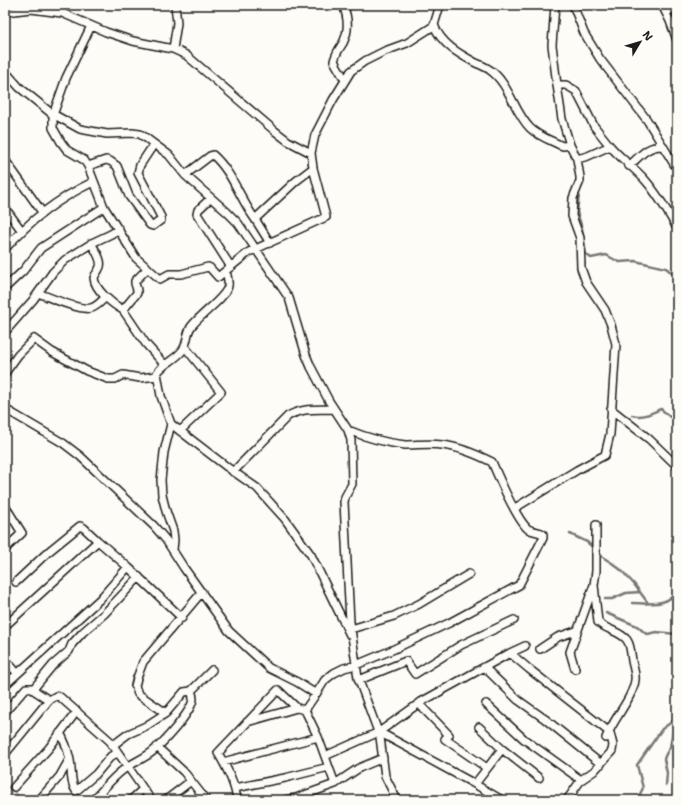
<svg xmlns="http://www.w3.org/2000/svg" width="682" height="805" font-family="'Shantell Sans',sans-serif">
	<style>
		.green { fill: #e0dfdb; stroke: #7e7e7c }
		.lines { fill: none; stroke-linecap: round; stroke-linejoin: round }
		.stream { stroke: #797876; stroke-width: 2.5 }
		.minor-casing { stroke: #1c1c1c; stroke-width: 10 }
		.minor { stroke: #fdfcf7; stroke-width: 7 }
	</style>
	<rect width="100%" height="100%" fill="#fdfcf7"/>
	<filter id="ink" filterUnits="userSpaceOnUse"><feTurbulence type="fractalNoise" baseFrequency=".025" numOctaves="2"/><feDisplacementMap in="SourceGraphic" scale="8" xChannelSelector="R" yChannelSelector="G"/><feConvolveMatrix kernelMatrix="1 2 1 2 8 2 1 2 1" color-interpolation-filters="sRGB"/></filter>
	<g filter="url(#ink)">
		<path class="green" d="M5,784L24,800H5Z"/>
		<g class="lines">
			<path class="stream" d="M579,194L577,212L582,228L586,254L591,258L606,255L619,262L635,261L666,268L677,277
				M632,415C643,418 651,413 661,409L670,417L677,416
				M570,534L587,542L604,558L612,563L621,570L634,584L648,603
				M605,599H612L626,593L640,592
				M632,603C642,603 656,605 665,601C670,599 672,596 677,595
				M606,613L637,626L645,633L648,634L656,632L677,634
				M666,785L667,773L664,759L666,754L670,747L675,721
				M637,800L643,788L637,765L662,729L677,718"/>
			<defs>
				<path id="minor" d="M343,5C348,17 349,31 343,43C339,49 336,53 334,61L345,80
					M573,5L584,33L600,59L647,120L677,169
					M662,5L670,21L677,40
					M5,12L31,9L62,13L106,32L133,41L173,49L186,55L275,131L288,141L311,153
					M666,13L677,6
					M434,25C441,44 459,54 476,63C481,65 486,67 490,70C509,83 514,112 530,128C538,136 550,140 560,145L563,146L570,145
					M91,26L66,78L53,115V128L61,142L67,150L84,160L88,166L104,207L136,258L160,279L169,274H181L208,267L210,268L218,277L249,252L326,217L313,168
					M173,49L177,23L175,5
					M5,71L19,87L51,113L80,129L107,134L132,133L140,134L146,138L169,155L185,175L227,212L238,223L289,298L306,355L311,367L329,401L348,430L351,440L352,484L345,497L344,502L350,622L358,678L380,737L385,776L397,800
					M557,85H566L576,91L594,126L610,146
					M577,159L588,156L610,146C621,159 635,168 646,181C658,195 668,212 677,228
					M5,160L42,212
					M88,166L106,160L110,161L117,166L129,196L150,225L153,226L161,220V217L138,173L140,165L154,144
					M629,166C640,156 648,145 663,146
					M185,175L210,156L213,155C233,173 240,199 255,219
					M211,198L198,210L197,214L231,267
					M5,208L22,231
					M91,243C95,250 104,262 99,269C98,272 95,274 94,278C95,290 112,304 123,310
					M270,243L255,219L296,181L313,168L311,153L315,135L333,100L351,71L365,61L385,51L407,43L432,27L434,25L440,5
					M5,249C30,220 59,198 93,182
					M148,268L135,281C134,285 138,288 137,293L123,310L146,344L164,364
					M5,288L23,271L41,248L104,207
					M38,293C49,297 80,311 91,308C97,307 101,301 106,297
					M5,332L33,300L53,272L65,260L94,242L111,234L119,229
					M5,373L18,355L34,339L52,352L87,371L108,379H115L123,375L140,378L157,376
					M5,409L63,443L80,456L154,526L166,540L184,568L229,631L269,668L297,682L316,694L325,680L334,673L344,668L356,665L392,650L449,623L519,585L543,538V534C539,531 533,532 528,529C517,520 498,476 492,462C476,454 460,447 442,445C430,443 417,445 405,445C387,443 365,437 348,430
					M611,409L649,439L677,466
					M171,424L227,467L257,488L285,519L311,555L350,635
					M180,431L221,392L185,347
					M233,472L288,416C304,407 316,410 334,409
					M5,506L22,533L5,549
					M515,508L577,470L605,455L610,434L616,344L611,325L605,310L586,282L581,268L580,238L572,216L573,198L580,181V177L577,159L570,145L562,119L557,85L552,45L555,5
					M173,550L174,540L173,531L166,511L162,495L161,480L164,452L171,424L161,396L157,373C164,363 175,360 182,351C188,344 186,334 191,327C198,316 226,298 228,286C229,281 227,276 226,271
					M16,582L48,552L80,526L84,528L98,541
					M594,585L598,622C606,630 620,631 627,640C631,646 631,655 632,661C633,667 636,674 635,680C633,698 613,719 606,738
					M5,626L98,541L128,567
					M351,629L394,616L419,604L469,574
					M540,649L558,637L576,631
					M510,653L529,669L608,731
					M5,659L17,673
					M484,667L518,700L545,719L601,764
					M575,669L570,652L594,585L596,571V525
					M359,680L406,661L415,674L461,645L514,620
					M5,685L100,599L128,567L182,618
					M32,689L49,700L56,696L60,697L110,741L151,800
					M419,704L449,735L445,739L487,768
					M486,704L524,739L581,780
					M305,710L318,737L335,784
					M5,712L26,688H34L53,665L69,651L72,644L83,632L104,614L139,577
					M166,713L184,692L191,691L212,670
					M247,722L297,708
					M479,727L502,749L539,778
					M379,732L471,782L502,800
					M60,733C65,741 68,751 70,760C72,770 70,783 76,791L96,774L111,756L118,753
					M112,746L128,734L146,726L166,713L138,694L135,686L137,678L143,662L202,592
					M157,747L184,772L191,781
					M5,754L49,700
					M325,756L379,732L421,702L510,653L525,646
					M223,762L318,737
					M475,784L502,749
					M14,787L49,748L77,711
					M235,788L285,778L329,767
					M39,800L60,776L69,760
					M93,800C103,790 112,778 123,770C132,763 143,759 152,752C162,744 192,712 193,699C193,697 192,693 191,691
					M131,800L143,789
					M166,800L191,781L206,800
					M237,800C235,783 227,768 218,753L278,690L297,708L305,710L316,694
					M285,800L296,798L335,784L359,768L383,758
					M567,800L581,780L594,771L612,751L613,745L610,733"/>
			</defs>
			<use href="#minor" class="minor-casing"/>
			<use href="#minor" class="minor"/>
		</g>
	</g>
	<rect width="682" height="805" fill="none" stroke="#fdfcf7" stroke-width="20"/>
	<rect x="10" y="10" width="662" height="785" fill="none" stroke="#1c1c1c" stroke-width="1.5" filter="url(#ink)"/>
	<g transform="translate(640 42) rotate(52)" stroke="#fdfcf7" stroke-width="3" paint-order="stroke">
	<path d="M0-3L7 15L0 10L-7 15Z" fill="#1c1c1c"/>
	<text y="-6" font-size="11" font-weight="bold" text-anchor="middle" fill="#1c1c1c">N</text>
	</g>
</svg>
